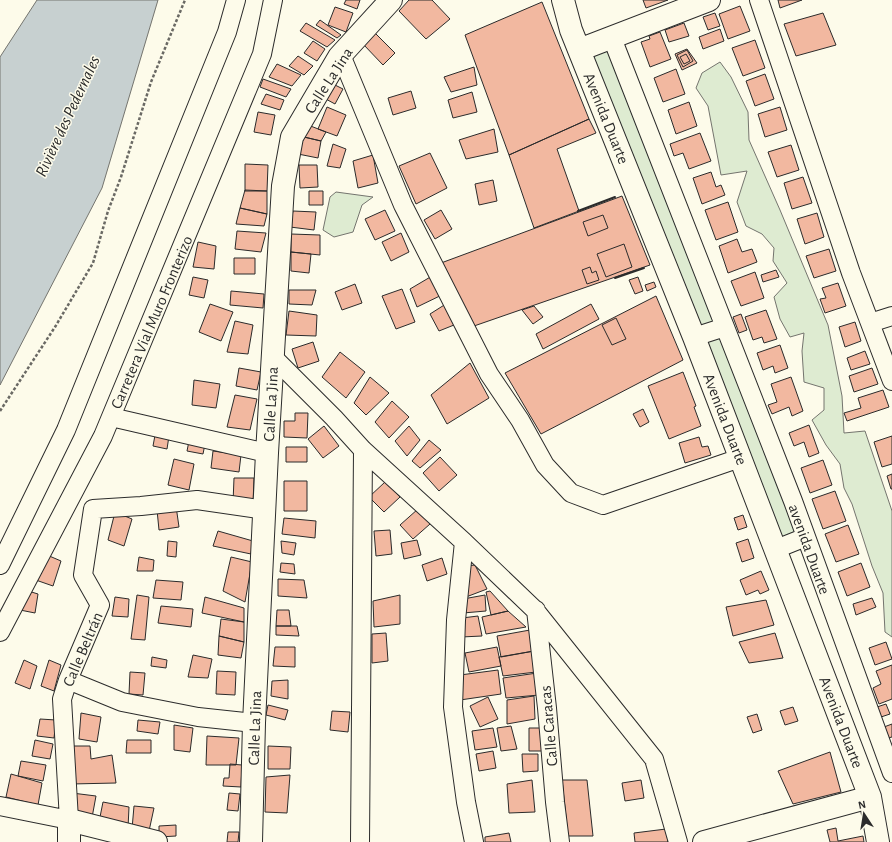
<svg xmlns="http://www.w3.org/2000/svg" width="892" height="842" font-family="'Alegreya Sans',sans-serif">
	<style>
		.green { fill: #deebd1; stroke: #74746e }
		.water { fill: #c7d0d0; stroke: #74746e }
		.building { fill: #f2b8a0; stroke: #2b2b2b }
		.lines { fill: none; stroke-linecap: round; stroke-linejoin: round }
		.minor-casing { stroke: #2b2b2b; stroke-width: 20 }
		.major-casing { stroke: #2b2b2b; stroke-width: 24 }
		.path { stroke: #6a6964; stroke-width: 2.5; stroke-dasharray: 3 2; stroke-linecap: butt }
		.minor { stroke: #fdfbea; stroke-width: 18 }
		.major { stroke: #fdfbea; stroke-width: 22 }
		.wall { stroke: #2b2b2b; stroke-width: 2 }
		.labels { text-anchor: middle; stroke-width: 3; stroke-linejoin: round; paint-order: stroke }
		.street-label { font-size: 16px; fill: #2b2b2b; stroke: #fdfbea }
		.water-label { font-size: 17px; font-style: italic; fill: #2b2b2b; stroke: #fdfbea }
	</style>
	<rect width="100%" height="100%" fill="#fdfbea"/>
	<path class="green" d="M612,38L725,327L694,337L579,50Z
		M720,62L731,77L748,112L749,140L780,210L828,325L842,396L844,433L865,431L892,511V637L885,632L883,593L872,566L852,504L844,488L840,464L826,445L812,420L824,410V388L804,382L802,351L804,333L790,337L780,319L774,297L787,283L773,261L774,248L762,234L746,226L737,202L747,171L721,175L708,106L696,88L702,73Z
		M336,192L373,197L362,205L353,232L334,237L323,230L330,197Z
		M724,328L804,536L777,547L695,337Z"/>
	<path class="water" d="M37,0H158L102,188L0,385V57Z"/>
	<path class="building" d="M346,0H360L357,9L344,4Z
		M409,0H432L450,19L426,39L399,11Z
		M643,0H668L646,8Z
		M778,0H802L780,8Z
		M542,2L589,119L509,155L465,35Z
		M740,6L750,31L728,39L719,14Z
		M335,7L353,13L346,32L328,25Z
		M715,13L720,26L708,30L703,17Z
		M823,13L836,45L796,56L784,24Z
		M320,20L341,35L337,38L316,25Z
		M306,23L335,40L327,47L300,31Z
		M684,23L689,36L669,42L665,30Z
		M720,29L724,41L703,49L699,37Z
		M660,32L671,59L650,67L641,42L650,39L649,36Z
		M375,33L395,53L383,65L363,44Z
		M755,40L765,68L743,76L732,48Z
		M313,41L325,49L317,61L304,53Z
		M687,49L697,63L682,70L675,54Z
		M687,50L693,61L683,67L677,55Z
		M686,54L690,61L684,64L680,57Z
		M298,56L313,66L304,75L289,66Z
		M277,64L301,75L292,86L269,77Z
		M474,67L477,85L451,92L444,77Z
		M676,69L685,94L663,102L654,78Z
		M765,74L774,99L755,106L746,81Z
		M263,79L291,89L286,97L260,87Z
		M331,83L343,89L335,104L324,98Z
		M411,91L416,108L393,115L388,98Z
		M472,92L477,112L453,118L448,100Z
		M266,94L284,100L280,110L261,104Z
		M689,102L697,126L676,134L668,110Z
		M327,107L346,115L337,136L318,129Z
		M780,107L787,130L765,137L758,114Z
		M258,112L275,115L271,135L254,132Z
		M589,119L596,133L557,149L579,211L534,228L509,155Z
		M308,125L326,132L321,141L304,137Z
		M494,129L498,152L466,159L459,140Z
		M700,133L711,161L689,169L683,153L674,156L670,144Z
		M304,137L321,141L318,158L298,154Z
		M333,144L346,149L340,168L327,166Z
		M791,145L799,170L777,177L768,152Z
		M430,153L447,188L416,204L399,166Z
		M373,155L378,183L358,188L353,161Z
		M245,164L268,165L267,191H245Z
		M299,165H317L318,187L300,188Z
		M711,172L716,187L721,185L725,195L702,204L693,178Z
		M803,177L812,203L792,209L784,183Z
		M493,180L497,201L479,205L475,184Z
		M245,190L267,191V214L240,208Z
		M309,191H323V205H309Z
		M622,196L650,265L474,326L441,263Z
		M728,202L738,232L716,240L705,210Z
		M240,208L267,214L264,226L236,224Z
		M385,210L395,231L375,240L365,219Z
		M441,210L452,229L435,239L424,220Z
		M293,211L316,212L314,230L290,227Z
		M817,213L824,237L805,244L797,219Z
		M603,215L608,228L588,236L583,222Z
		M237,231L266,233L261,252L235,249Z
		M401,233L409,252L391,261L382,242Z
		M291,234L320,235V255L291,252Z
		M737,239L742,252L752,249L757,262L728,273L719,246Z
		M198,242L216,246L214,269L193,267Z
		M624,244L632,267L606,277L597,254Z
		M829,249L836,271L814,278L806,256Z
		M291,252L311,254L309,273L291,271Z
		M234,258H255V274H234Z
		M590,267L592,273L596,271L599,280L587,284L582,270Z
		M776,270L779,277L763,282L761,275Z
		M755,272L764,298L741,306L731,281Z
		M432,276L448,292L417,307L410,289Z
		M193,277L208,280L204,298L189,295Z
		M638,277L643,291L635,294L629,280Z
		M654,282L656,287L647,291L645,285Z
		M838,283L846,306L825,313L820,299L826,298L822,288Z
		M355,284L362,303L342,310L335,292Z
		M402,289L415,322L396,329L382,296Z
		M289,290H316L312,305L289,304Z
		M231,291L264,294L263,308L230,305Z
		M656,296L683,360L541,434L505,373Z
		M449,302L459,323L439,331L430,314Z
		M210,304L233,312L221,341L199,332Z
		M591,304L599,319L543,349L536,334Z
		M534,306L543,317L533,324L522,310Z
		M766,310L777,339L764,343L762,337L753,340L745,317Z
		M289,311L317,315L316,336L286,335Z
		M741,314L747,330L739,333L733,317Z
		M616,318L626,339L612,345L602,325Z
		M235,321L253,325L248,354L227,352Z
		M855,322L861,341L845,347L839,327Z
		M313,342L319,361L298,368L292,349Z
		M780,345L788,368L775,373L773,366L763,370L757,353Z
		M865,351L870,364L851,370L847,358Z
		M340,352L365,372L346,398L322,377Z
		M470,363L489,398L447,424L431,395Z
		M239,368L261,372L257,390L236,386Z
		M872,368L878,384L854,392L849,376Z
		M683,372L696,406L694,407L701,426L669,439L648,386Z
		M370,377L389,393L366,415L354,403Z
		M791,377L803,411L792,416L789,407L772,414L768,405L777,402L771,384Z
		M194,380L220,384L216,408L192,405Z
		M883,390L889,407L847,421L844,413L861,408L858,398Z
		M235,395L257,399L250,430L227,427Z
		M392,401L409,417L389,438L375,422Z
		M643,409L649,422L640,427L633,414Z
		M295,413H308L307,438L284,437V421H295Z
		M158,419L171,423L167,449L153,446Z
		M809,425L819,453L809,457L804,442L794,446L789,433Z
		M324,426L339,446L323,458L308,439Z
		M409,426L420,440L407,456L395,441Z
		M190,436L206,439L203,454L187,451Z
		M892,436V464L882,467L874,442Z
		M699,437L702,447L708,446L711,455L685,463L679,443Z
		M429,440L441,450L420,468L412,461Z
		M286,447H307V462H286Z
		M213,451L241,455L239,472L211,468Z
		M440,457L457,475L439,491L423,473Z
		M174,459L194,464L189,490L168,485Z
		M823,460L832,485L810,493L801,468Z
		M892,474V489H891L887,476Z
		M234,478H254L253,504L233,503Z
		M284,481H307V511H284Z
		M385,482L400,497L384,512L369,497Z
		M835,491L846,521L823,529L812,499Z
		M176,506L179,527L159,530L157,510Z
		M418,509L430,524L413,539L400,525Z
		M115,512L132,519L124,546L108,540Z
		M743,515L747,527L738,530L734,518Z
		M284,518L316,521L315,538L282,534Z
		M848,525L859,554L836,562L825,534Z
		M390,530L392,554L376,556L374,531Z
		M218,531L253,541L251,554L213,546Z
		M748,539L754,558L742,562L736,543Z
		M417,540L421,555L404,559L401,543Z
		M168,541L177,542L176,557L167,556Z
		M281,541L296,543L294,555L282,553Z
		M40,552L61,561L53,586L30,578Z
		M139,557L154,560L153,571H137Z
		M231,557L252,562L245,602L223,591Z
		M442,558L447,574L427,581L422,565Z
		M281,563L294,564L295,574L280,572Z
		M861,563L870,587L847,596L838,572Z
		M475,565L487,589L466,597V566Z
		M761,571L769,590L760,594L758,590L746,595L740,580Z
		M278,579L304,580L307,598L278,596Z
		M156,580L183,582L181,600L153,598Z
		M25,590L38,594L35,613L20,610Z
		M490,591L508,611L491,615L486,592Z
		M137,595L149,597L145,640L131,639Z
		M400,595V624L374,627L373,601Z
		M485,595L486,611L463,613V599Z
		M115,597L129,599L128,617L112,616Z
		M205,597L244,608V622L202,613Z
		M872,598L876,607L856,615L853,604Z
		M766,600L774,625L733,636L726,607Z
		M161,606L193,609L191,627L158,623Z
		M277,610H289L291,626H276Z
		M508,611L526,627L486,634L482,617Z
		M478,616L482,636L461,637L462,618Z
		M221,619L244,622V642L219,636Z
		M276,626H297L299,636L276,635Z
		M530,630L534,651L501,657L497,636Z
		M386,633L388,661L372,663V634Z
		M775,633L783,658L749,663L739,642Z
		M219,636L244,642L241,658L218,655Z
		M886,642L892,659L875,665L869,648Z
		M275,647H295V667L273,666Z
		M497,647L501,666L469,672L465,653Z
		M534,651L536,672L503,676L499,657Z
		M193,655L212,659L208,678L188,677Z
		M152,657L167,660L166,668L151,666Z
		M24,660L37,666L30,689L15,683Z
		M49,660L61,665L54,691L41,686Z
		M892,665V699L879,704L873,688L881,684L876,671Z
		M498,670L501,694L460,700V675Z
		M217,671L236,672L235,695L216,694Z
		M130,672L145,673L143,695L129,694Z
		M537,673L539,695L506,698L503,678Z
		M288,680V699L271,696L272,681Z
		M534,696L535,719L507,724V700Z
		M488,697L498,719L480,727L470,706Z
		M886,704L890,714L878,718L874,708Z
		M268,705L288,710L285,720L266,715Z
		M793,707L798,721L785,725L780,711Z
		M332,711L350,712L348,732L330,730Z
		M81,713L101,717L97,742L79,739Z
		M757,714L762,730L753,733L747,717Z
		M40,719L56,720L54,738L37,736Z
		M138,720L160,722L158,734L137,731Z
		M892,724V737L888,738L884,727Z
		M174,725L193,728L190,752L174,750Z
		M511,726L517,749L501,751L497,728Z
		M493,728L497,747L475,750L472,731Z
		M529,728H543V751H529Z
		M207,736L239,738L236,765H206Z
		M35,740L53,744L50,759L32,756Z
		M127,740H151V753H126Z
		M69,746H90L91,759L112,755L116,783L71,784Z
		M268,746L291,747L290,769H268Z
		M493,751L496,768L479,771L476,754Z
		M830,752L841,792L793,804L778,771Z
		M522,754H538V771L523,772Z
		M21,761L46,765L43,781L18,776Z
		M230,764L242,765L241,787L223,786L224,778H229Z
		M11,774L42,783L38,805L6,797Z
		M290,775L287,813L265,812L266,777Z
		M532,780L535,812L509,813L507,784Z
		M562,780H587L593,836H568Z
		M641,780L644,798L625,801L622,783Z
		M72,793L96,796L91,823L72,817Z
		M229,793L240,794L238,811L227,810Z
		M103,802L129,807L128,828L99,822Z
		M134,806L154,808L149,831L132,829Z
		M176,825V836L159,837V826Z
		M836,828L838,841L863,836L864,842H830L827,830Z
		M666,829L668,842H635L634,833Z
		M228,832H239L238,842H227Z
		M509,833L511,842H485V837Z"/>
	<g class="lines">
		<defs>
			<path id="minor" d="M759,0L851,273L892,381
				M612,38L793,501L892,773
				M341,55L403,205L489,374L520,420L545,465L571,493L603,505L740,458
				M870,323L892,316
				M694,337L725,327
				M273,357L334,418L363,450L464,542L535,610L654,759L678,842
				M111,417L267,453
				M464,542L456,620L453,707L466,802L474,842
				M776,549L806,537
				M0,565L66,430L227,32L236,0
				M536,610L547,708L555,802L560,842
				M0,632L103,436L262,54L273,0
				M68,680L122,702L198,717L254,723
				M0,806L69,820L62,699L68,680L100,605L83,575L93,509L141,506L197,500L265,510
				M360,842L363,450"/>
			<path id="major" d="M563,0L571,30L694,337L870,797L878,842
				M579,50L709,0
				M69,842V820L156,842
				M251,842L254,723L267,453L283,186L292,137L339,57L391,0
				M704,842L870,797"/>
		</defs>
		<use href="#minor" class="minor-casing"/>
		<use href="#major" class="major-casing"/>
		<path class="path" d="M0,411L55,327L93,263L108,211L121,177L151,82L185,0"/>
		<use href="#minor" class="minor"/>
		<use href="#major" class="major"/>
		<path class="wall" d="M578,211L615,197
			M615,278L644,268"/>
	</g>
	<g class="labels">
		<g class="street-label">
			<text transform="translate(328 80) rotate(-57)" y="6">Calle La Jina</text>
			<text transform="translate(607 118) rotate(68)" y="6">Avenida Duarte</text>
			<text transform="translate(151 322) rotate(-67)" y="6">Carretera Vial Muro Fronterizo</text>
			<text transform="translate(270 404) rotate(-87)" y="6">Calle La Jina</text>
			<text transform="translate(726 419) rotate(69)" y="6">Avenida Duarte</text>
			<text transform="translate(810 549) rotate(70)" y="6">avenida Duarte</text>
			<text transform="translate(82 649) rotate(-67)" y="6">Calle Beltrán</text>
			<text transform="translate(842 722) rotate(69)" y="6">Avenida Duarte</text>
			<text transform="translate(548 726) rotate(-95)" y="6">Calle Caracas</text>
			<text transform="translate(254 728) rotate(-88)" y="6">Calle La Jina</text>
		</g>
		<g class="water-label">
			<text transform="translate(67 116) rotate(-65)" y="6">Rivière des Pedernales</text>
		</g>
	</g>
	<g transform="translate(864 814) rotate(348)" stroke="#fdfbea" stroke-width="3" paint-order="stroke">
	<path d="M0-3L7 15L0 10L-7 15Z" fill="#2b2b2b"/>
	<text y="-6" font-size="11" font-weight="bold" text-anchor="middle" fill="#2b2b2b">N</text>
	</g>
</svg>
